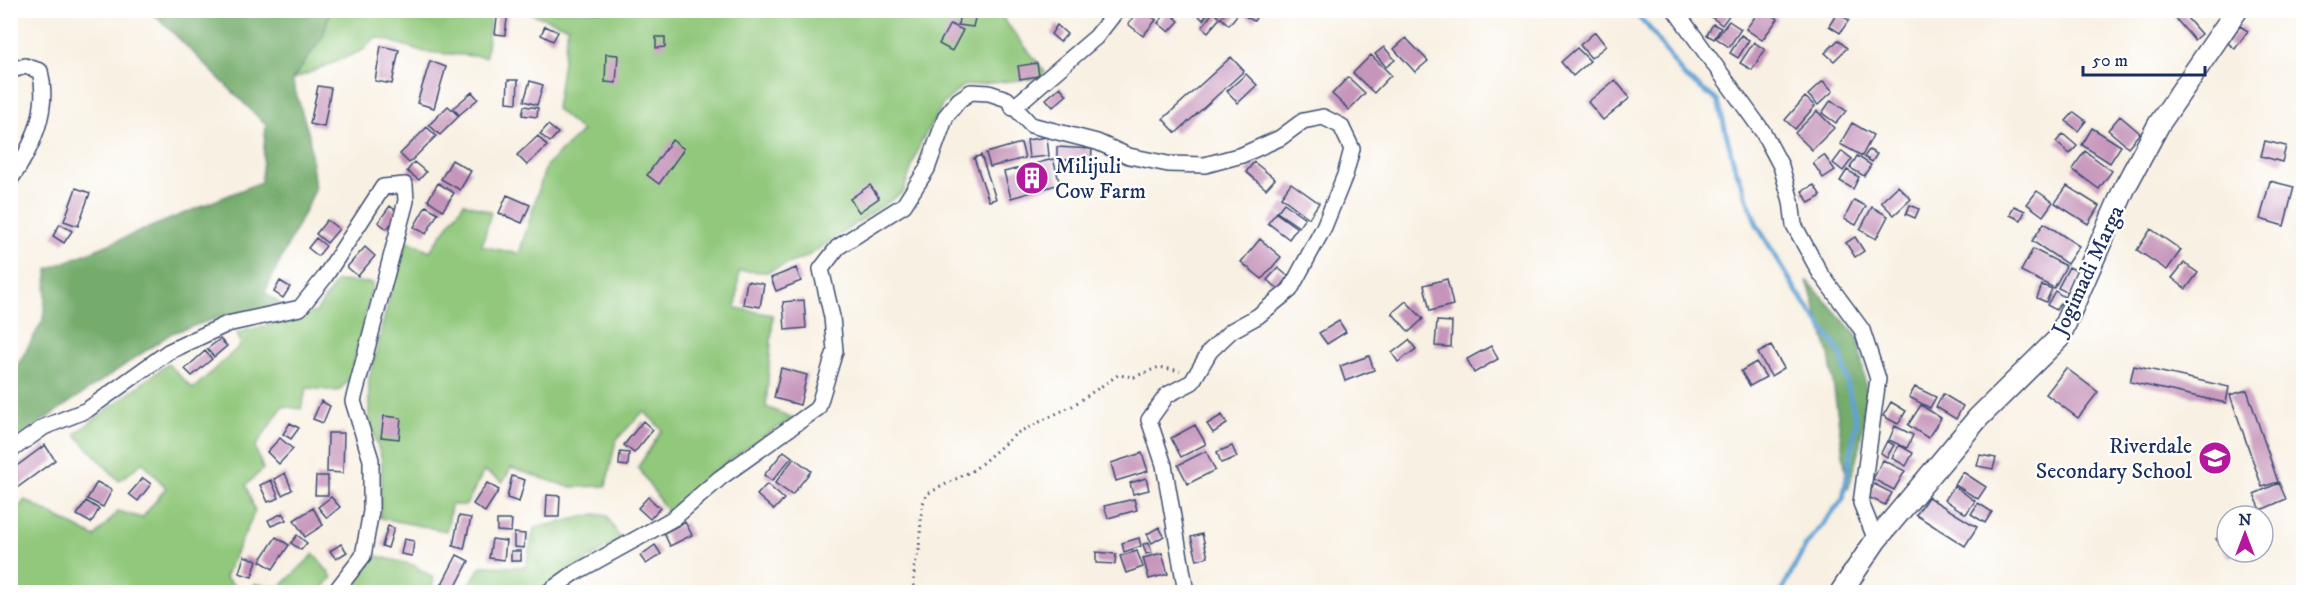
<svg xmlns="http://www.w3.org/2000/svg" width="2314" height="603" font-family="'IM FELL DW Pica',serif">
	<style>
		.green { fill: #91c87c; stroke: #567c6d; stroke-width: 1.5 }
		.forest { fill: #74ac6c; stroke: #486e65; stroke-width: 1.5 }
		.lines { fill: none; stroke-linecap: round; stroke-linejoin: round }
		.stream { stroke: #60a2d4; stroke-width: 5 }
		.building { fill: #c695bb }
		.street-casing { stroke: #3c4c72; stroke-width: 18 }
		.secondary-casing { stroke: #3c4c72; stroke-width: 24 }
		.path { stroke: #3c4c72; stroke-width: 3; stroke-dasharray: 1.5 4.5; stroke-linecap: butt }
		.street { stroke: #fff; stroke-width: 15 }
		.secondary { stroke: #fff; stroke-width: 21 }
		.labels { text-anchor: middle; stroke-width: 4.5; stroke-linejoin: round; paint-order: stroke }
		.poi-label { font-size: 22px; fill: #1b2f5e; stroke: #fff; text-anchor: start }
		.street-label { font-size: 22px; fill: #1b2f5e; stroke: #fff }
	</style>
	<rect width="100%" height="100%" fill="#fff"/>
	<filter id="ink" filterUnits="userSpaceOnUse"><feTurbulence type="fractalNoise" baseFrequency=".0167" numOctaves="2"/><feDisplacementMap in="SourceGraphic" scale="12" xChannelSelector="R" yChannelSelector="G"/><feConvolveMatrix kernelMatrix="1 2 1 2 8 2 1 2 1" color-interpolation-filters="sRGB"/></filter>
	<filter id="wash" filterUnits="userSpaceOnUse"><feTurbulence type="fractalNoise" baseFrequency=".008" numOctaves="4" result="noise"/><feDisplacementMap in="SourceGraphic" scale="24" xChannelSelector="R" yChannelSelector="G"/><feGaussianBlur stdDeviation="1.35" result="paint"/><feColorMatrix in="noise" values="0 0 0 0 0 0 0 0 0 0 0 0 0 0 0 0 0 1.4 0 .05"/><feComposite in="paint" operator="in"/></filter>
	<g filter="url(#wash)">
		<rect width="100%" height="100%" fill="#f8f0e2"/>
		<path class="green" d="M330,11H491L486,57L425,52L376,37L363,50L292,80L323,36Z
			M524,11H997L1045,72L1039,78L963,86L943,104L920,144L903,192L806,257L767,272L739,271L736,308L773,315L766,407L793,418C748,445 706,475 668,513L638,467L662,430L644,411L616,440L606,486L569,487L511,468L503,482L484,471L466,505H451L447,531L380,518L382,460L369,419V379L404,239L430,251L464,203L491,212L482,246L519,254L546,166L582,131L556,109L568,27Z
			M337,281L373,283L350,379L338,391L307,388L301,409L283,406L255,447L263,469L246,485L255,511L225,577L242,592H11V516L25,500L95,537L118,511L142,518L166,488L143,462L119,481L75,434L168,364L193,389L241,345L237,333L316,312Z
			M596,514L607,516L620,539L538,592H464L481,566L526,567L534,528Z
			M314,554L332,577L320,592H249L255,584L280,587Z
			M373,555L413,565L434,578L432,588L442,592H349Z"/>
		<path class="forest" d="M151,11H330L323,36L292,80L309,135L315,190L265,292L282,305L268,311L224,316L172,333L11,442V377L43,320L48,269L261,182L266,125Z
			M1807,280L1858,337L1867,396L1859,450L1848,489L1829,354Z"/>
		<g class="lines">
			<path class="stream" d="M1630,10L1647,25L1684,76L1718,101L1734,164L1757,225L1797,292L1841,354L1856,423L1843,499L1806,545L1781,592"/>
		</g>
		<g id="blocks">
			<path class="building" d="M498,10L508,11L505,35L495,34Z
				M1139,10H1144L1156,20L1143,36L1128,24Z
				M1193,10H1210L1203,20Z
				M1228,10H1241L1229,25L1221,18Z
				M1246,10H1261L1254,21L1243,15Z
				M1708,10H1733L1722,25L1706,13Z
				M1760,10H1766L1778,19L1762,40L1746,29Z
				M2171,10H2180L2201,34L2194,40L2170,12Z
				M960,11L976,14L973,27L958,25Z
				M1168,11L1179,21L1169,32L1158,23Z
				M1213,12L1220,18L1208,32L1202,27Z
				M1837,13L1849,20L1840,33L1829,26Z
				M1729,21L1741,29L1729,47L1716,38Z
				M950,24L963,30L952,51L939,44Z
				M1713,24L1721,28L1714,39L1707,35Z
				M1057,25L1067,34L1060,42L1051,34Z
				M545,26L558,32L553,41L541,35Z
				M2240,26L2248,31L2235,49L2228,43Z
				M1595,32L1606,46L1591,58L1580,45Z
				M1741,35L1749,40L1738,58L1730,53Z
				M656,37H665V47L656,48Z
				M1406,38L1428,61L1415,72L1394,49Z
				M1838,40L1847,48L1834,61L1825,53Z
				M1754,42L1765,50L1752,70L1740,63Z
				M381,46L399,50L392,84L375,81Z
				M1384,47L1395,60L1386,67L1375,54Z
				M1577,48L1590,61L1573,76L1561,62Z
				M606,54L618,55L616,83L605,82Z
				M1371,55L1391,75L1374,93L1353,73Z
				M1231,57L1244,71L1176,133L1163,119Z
				M430,61L446,67L434,108L417,103Z
				M1037,63L1039,76L1020,79L1018,66Z
				M1246,74L1257,85L1238,103L1227,91Z
				M1348,77L1365,93L1349,110L1332,94Z
				M508,80H518L517,103L507,102Z
				M1615,80L1630,98L1603,120L1588,102Z
				M530,81L543,85L537,105L524,101Z
				M1823,81L1833,91L1818,105L1808,95Z
				M318,86L331,88L324,127L310,124Z
				M1060,87L1067,95L1053,107L1046,99Z
				M472,92L478,99L459,115L453,108Z
				M1805,97L1815,106L1795,129L1785,120Z
				M1831,100L1846,111L1836,123L1822,113Z
				M448,106L459,116L440,135L429,125Z
				M524,106L538,108L537,117L522,115Z
				M1817,111L1834,128L1812,150L1795,133Z
				M2074,112L2086,121L2078,131L2066,121Z
				M2120,116L2140,133L2128,147L2108,130Z
				M1852,123L1873,135L1862,156L1840,144Z
				M548,125L558,133L550,142L540,134Z
				M427,127L436,136L409,163L400,154Z
				M2092,128L2121,146L2110,163L2082,145Z
				M2063,134L2077,146L2070,154L2056,142Z
				M538,136L547,146L527,165L517,155Z
				M1047,137L1049,156L1029,158L1027,140Z
				M672,140L684,149L659,184L647,175Z
				M2265,141L2286,146L2282,162L2261,156Z
				M1021,143L1025,158L990,167L986,153Z
				M1057,147L1092,149L1091,162L1057,159Z
				M1869,150L1877,154L1872,162L1864,157Z
				M1842,151L1852,159L1843,171L1833,163Z
				M2085,151L2112,171L2099,189L2072,169Z
				M981,155L996,199L989,201L974,158Z
				M1824,155L1835,170L1823,178L1813,163Z
				M1857,156L1871,165L1864,176L1850,168Z
				M1053,159L1060,184L1011,198L1004,172Z
				M452,160L471,171L460,190L441,179Z
				M414,162L426,172L419,180L407,171Z
				M1254,162L1275,179L1266,189L1246,172Z
				M1847,170L1859,177L1853,189L1840,181Z
				M2270,181L2294,187L2284,226L2260,219Z
				M438,183L454,193L443,210L428,200Z
				M1291,183L1319,203L1309,218L1281,197Z
				M870,185L879,198L859,212L850,199Z
				M1814,185L1821,196L1809,203L1802,191Z
				M1898,186L1911,199L1894,215L1881,202Z
				M2067,186L2099,206L2088,224L2055,203Z
				M76,188L90,193L78,226L64,221Z
				M2037,191L2053,202L2043,216L2027,204Z
				M507,195L530,205L522,223L499,213Z
				M1854,200L1866,206L1856,225L1844,219Z
				M1284,203L1305,218L1299,227L1277,212Z
				M1910,205L1919,209L1915,218L1906,214Z
				M390,206L399,213L387,229L378,222Z
				M426,206L438,213L426,234L414,227Z
				M2014,206L2025,211L2021,220L2010,215Z
				M1872,207L1888,216L1876,239L1860,230Z
				M1276,213L1297,228L1289,239L1268,223Z
				M327,220L339,229L327,243L316,234Z
				M2044,223L2079,246L2067,264L2032,241Z
				M60,224L72,231L64,243L53,236Z
				M2151,229L2181,250L2167,270L2137,250Z
				M1855,237L1864,251L1855,257L1846,243Z
				M316,238L326,246L318,256L308,248Z
				M1260,239L1281,257L1262,279L1241,262Z
				M365,247L375,256L358,276L347,267Z
				M2033,249L2066,266L2054,288L2021,271Z
				M2184,263L2198,273L2186,289L2172,278Z
				M2069,267L2081,273L2071,294L2058,288Z
				M796,268L801,281L776,291L771,278Z
				M1278,268L1289,277L1279,289L1267,280Z
				M1447,279L1453,305L1430,311L1424,285Z
				M280,281L290,287L283,298L274,292Z
				M747,281L764,284L760,307L743,304Z
				M2042,285L2052,289L2046,302L2037,298Z
				M2055,291L2064,297L2056,310L2047,305Z
				M804,300L806,328L785,330L783,302Z
				M1406,301L1423,319L1409,332L1392,313Z
				M1339,321L1346,332L1327,344L1319,333Z
				M1437,321L1452,322L1451,347L1435,346Z
				M220,339L227,346L214,357L207,349Z
				M1409,340L1416,349L1398,362L1392,353Z
				M1491,346L1498,359L1474,373L1467,359Z
				M1771,346L1784,368L1771,376L1758,353Z
				M205,351L212,359L192,376L185,369Z
				M1369,356L1374,370L1345,381L1340,366Z
				M1756,362L1766,377L1750,386L1741,371Z
				M2134,366L2229,387L2226,403L2130,382Z
				M781,368L807,375L800,405L774,398Z
				M2066,368L2098,392L2078,418L2046,394Z
				M1915,387L1936,397L1930,408L1909,397Z
				M2247,390L2278,482L2262,487L2230,395Z
				M1943,394L1963,406L1956,419L1936,407Z
				M321,401L330,406L323,423L313,419Z
				M1891,402L1906,411L1898,424L1883,416Z
				M1921,405L1941,418L1928,438L1908,425Z
				M1222,415L1227,424L1213,433L1207,424Z
				M384,416L401,418L399,439L381,437Z
				M643,421L653,430L634,453L624,445Z
				M290,423L299,428L291,439L283,434Z
				M1195,425L1206,444L1181,457L1171,438Z
				M1895,426L1913,435L1907,448L1889,440Z
				M328,433H344L343,473L327,472Z
				M280,438L293,449L279,464L267,452Z
				M1887,441L1894,445L1887,457L1881,453Z
				M45,445L55,460L10,493V471Z
				M1899,445L1913,453L1906,466L1892,458Z
				M1232,446L1237,457L1221,463L1217,452Z
				M784,451L792,457L772,481L764,475Z
				M1206,451L1215,470L1188,484L1178,465Z
				M620,452L629,453L628,466L619,465Z
				M1142,453L1148,471L1116,481L1111,463Z
				M1980,455L1996,458L1993,469L1977,466Z
				M794,458L811,471L792,495L775,483Z
				M1883,460L1905,471L1894,490L1873,479Z
				M1963,472L1986,487L1978,499L1955,485Z
				M285,473L292,490L282,495L274,479Z
				M316,476H328V495H315Z
				M512,476L525,480L519,502L507,498Z
				M143,478L151,484L138,501L129,494Z
				M1146,478L1149,490L1133,494L1130,483Z
				M271,480L279,498L268,502L260,485Z
				M97,482L112,490L103,507L87,499Z
				M487,483L499,490L485,512L473,504Z
				M2279,483L2286,499L2261,510L2254,494Z
				M767,484L784,499L774,510L757,495Z
				M1874,484L1892,493L1885,505L1868,497Z
				M1954,486L1975,501L1966,514L1945,500Z
				M547,495L560,496L559,517H546Z
				M331,497L340,507L327,518L318,507Z
				M648,497L660,508L650,519L638,508Z
				M1928,497L1977,527L1965,546L1916,515Z
				M1134,499L1137,510L1108,518L1104,506Z
				M86,501L99,509L91,523L77,515Z
				M1978,503L1992,512L1985,523L1971,514Z
				M313,508L323,525L305,537L294,520Z
				M283,513L286,520L271,526L268,520Z
				M459,516L471,518L464,549L453,546Z
				M497,520H512L511,532L497,531Z
				M685,522L692,535L670,546L664,533Z
				M388,526L394,528L388,548L382,546Z
				M1159,527L1164,536L1152,543L1147,534Z
				M2227,531V552H2237L2229,557L2216,539Z
				M514,533L525,534L524,548L514,547Z
				M1202,534L1208,557L1197,560L1191,537Z
				M297,535L307,543L301,550L291,543Z
				M276,537L289,545L273,569L260,561Z
				M1139,538L1141,546L1124,552L1122,543Z
				M404,539L414,541L412,556L401,554Z
				M492,539L506,541L504,560L489,558Z
				M1149,543L1152,553L1146,554L1143,544Z
				M341,544L347,552L336,559L330,551Z
				M655,545L661,554L646,564L640,556Z
				M511,551H521V561H511Z
				M1137,551L1143,567L1126,573L1120,556Z
				M1096,552L1116,554L1115,564L1096,563Z
				M1162,553L1168,574L1149,579L1143,558Z
				M457,555L469,561L454,590L442,584Z
				M244,556L257,560L252,577L239,573Z
				M1167,587L1168,592H1141V591Z"/>
		</g>
	</g>
	<g filter="url(#ink)">
		<use href="#blocks" fill-opacity="0" stroke="#3c4c72" stroke-width="1.5"/>
		<g class="lines">
			<defs>
				<path id="street" d="M1675,10L1763,132L1781,166L1791,201L1794,225L1820,273L1862,330L1878,379L1861,503L1876,540
					M10,71L25,66L40,71C50,109 32,149 10,180
					M1013,108L1096,37L1117,10
					M10,451L44,427L87,410L168,352L227,324L300,308L324,278L383,187L405,185L406,201L353,401L371,460V511L363,556L335,592
					M548,592L573,574L674,518L720,478L818,408L835,351L832,317L821,269L838,247L904,205L927,169L946,116L959,100L971,92L989,93L1007,99L1031,125L1097,142L1129,156L1168,164L1205,165L1242,155L1280,138L1303,121L1323,117L1341,126L1352,149L1345,175L1324,227L1290,290L1258,316L1231,331L1210,351L1192,382L1167,395L1149,420L1164,465L1186,592"/>
				<path id="secondary" d="M1841,592L1876,540L1978,418L2059,338L2125,187L2159,124L2237,10"/>
			</defs>
			<use href="#street" class="street-casing"/>
			<use href="#secondary" class="secondary-casing"/>
			<path class="path" d="M914,592V568L919,550L922,506L927,494L975,469L1017,433L1072,406L1118,375L1134,377L1159,367L1180,371"/>
			<use href="#street" class="street"/>
			<use href="#secondary" class="secondary"/>
		</g>
	</g>
	<defs>
		<symbol id="building-disc" viewBox="-11 -11 22 22"><circle r="9.5" fill="#b5179e" stroke="#fff"/><path d="M-4-6H4V6H1V3H-1V6H-4ZM-2.5-4.3h1.7v1.8h-1.7ZM.8-4.3h1.7v1.8H.8ZM-2.5-1h1.7V.8h-1.7ZM.8-1h1.7V.8H.8Z" fill="#fff"/></symbol>
		<symbol id="school-disc" viewBox="-11 -11 22 22"><circle r="9.5" fill="#b5179e" stroke="#fff"/><path d="M0-5L7-2L0 1L-7-2ZM-4 1L0 2.5L4 1V4Q0 6-4 4Z" fill="#fff"/></symbol>
	</defs>
	<g fill-rule="evenodd">
		<use href="#building-disc" x="1013" y="159" width="38" height="38"/>
		<use href="#school-disc" x="2196" y="439" width="38" height="38"/>
	</g>
	<g class="labels">
		<g class="poi-label">
			<text x="1055" y="173">Milijuli<tspan x="1055" dy="25">Cow Farm</tspan></text>
			<text x="2192" y="453" text-anchor="end">Riverdale<tspan x="2192" dy="25">Secondary School</tspan></text>
		</g>
		<g class="street-label">
			<text transform="translate(2087 270) rotate(-65)" y="8">Jogimadi Marga</text>
		</g>
	</g>
	<rect width="2314" height="603" fill="none" stroke="#fff" stroke-width="36"/>
	<g transform="translate(2245 534)"><circle r="28" fill="#ffffff" stroke="#a4acbf" stroke-width="1.5"/>
	<path d="M0-4.5L10 22L0 15L-10 22Z" fill="#b5179e"/>
	<text y="-9" font-size="16" font-weight="bold" text-anchor="middle" fill="#1b2f5e">N</text>
	</g>
	<path d="M2083 66v9h122v-9" fill="none" stroke="#1b2f5e" stroke-width="3"/>
	<text x="2092" y="66" font-size="18" fill="#1b2f5e" stroke="#ffffff" stroke-width="4.5" paint-order="stroke">50 m</text>
</svg>
